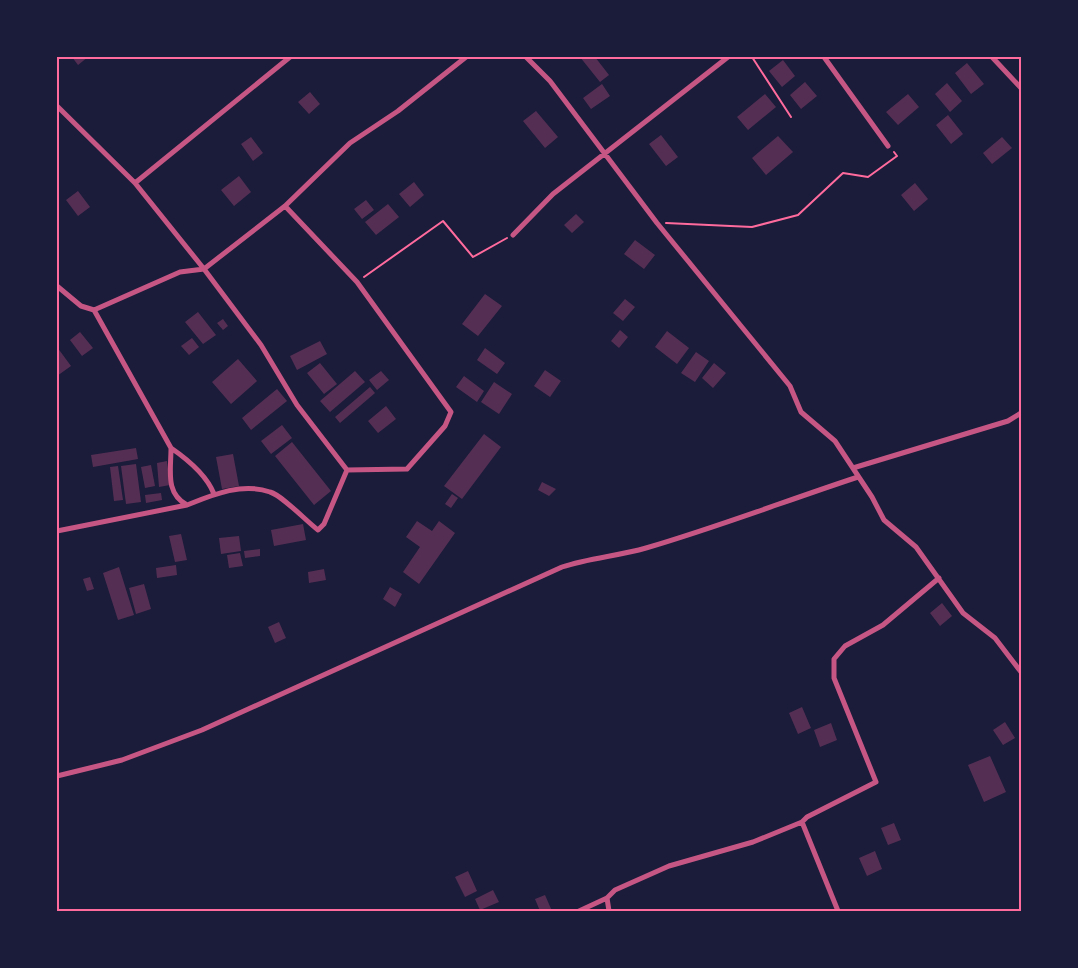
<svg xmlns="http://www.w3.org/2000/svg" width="1078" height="968" font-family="'Source Serif 4',serif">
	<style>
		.building { fill: #542f53 }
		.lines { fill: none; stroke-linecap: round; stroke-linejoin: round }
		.path { stroke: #ff6b9d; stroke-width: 2 }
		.minor { stroke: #c65784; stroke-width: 5 }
		.neatline { fill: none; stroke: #ff6b9d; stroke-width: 2 }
	</style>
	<rect width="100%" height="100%" fill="#1b1b3a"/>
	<path class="building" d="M72,57H88L78,65Z
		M580,57H595L609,75L600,82Z
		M783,60L795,76L782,87L769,71Z
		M967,63L984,84L971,94L955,73Z
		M805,82L817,96L801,109L790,95Z
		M947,83L962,101L950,112L935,94Z
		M602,84L610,96L591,109L583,98Z
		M310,92L320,104L309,114L298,102Z
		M765,94L776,107L748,130L737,117Z
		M908,94L919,107L898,125L886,112Z
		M536,111L558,137L545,148L523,121Z
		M948,115L963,134L951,144L936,125Z
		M661,135L678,157L666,166L649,144Z
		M778,136L793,152L766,175L752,158Z
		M251,137L263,153L253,161L241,144Z
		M1002,137L1012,148L992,164L983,153Z
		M239,176L251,192L234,206L221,190Z
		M414,182L424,195L410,207L399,194Z
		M915,183L928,199L914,211L901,195Z
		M78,191L90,207L78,216L66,200Z
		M366,200L374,210L362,219L354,209Z
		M388,204L399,217L376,235L365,222Z
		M576,214L584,222L572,233L564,225Z
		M635,240L655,255L644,269L624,254Z
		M485,294L502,306L478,336L462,324Z
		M625,299L635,307L623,321L613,313Z
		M198,312L216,335L203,344L185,322Z
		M223,319L228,326L223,330L217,323Z
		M620,330L628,337L619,348L611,341Z
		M667,331L689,348L677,364L655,347Z
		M80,332L93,348L82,356L70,340Z
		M192,338L199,347L189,355L181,346Z
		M320,341L327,354L297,370L290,356Z
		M57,347L71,366L57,376Z
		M485,348L505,363L497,374L477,360Z
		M696,352L709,361L695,382L681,373Z
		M238,359L257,381L231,404L212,382Z
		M320,363L337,384L324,394L307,373Z
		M714,363L726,373L713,388L702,378Z
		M545,370L561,381L550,397L534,386Z
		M355,371L365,382L330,412L320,401Z
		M381,371L389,380L377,390L369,380Z
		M464,376L484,391L477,402L456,387Z
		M494,382L512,394L499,414L481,402Z
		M370,387L375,393L340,423L335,417Z
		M277,389L287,401L251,430L242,418Z
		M386,406L396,419L378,433L368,421Z
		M282,425L292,438L271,454L261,441Z
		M484,434L501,447L462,499L444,486Z
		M292,442L331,491L314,505L275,456Z
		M136,448L138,459L93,467L91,455Z
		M233,454L239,486L222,489L216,457Z
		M167,461L170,485L159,487L157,463Z
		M136,464L141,502L126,504L121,466Z
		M151,465L155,486L145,488L141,467Z
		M118,466L123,500L114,501L110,467Z
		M542,482L556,489L549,496L538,490Z
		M161,493L162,500L146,503L145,495Z
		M452,494L458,498L451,508L445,504Z
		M417,521L432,531L439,521L455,533L419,584L403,572L420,547L406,537Z
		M303,524L306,540L274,546L271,530Z
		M181,534L187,560L175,562L169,536Z
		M239,536L241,551L221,554L219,538Z
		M260,549V556L245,558L244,551Z
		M240,553L243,566L229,568L227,555Z
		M176,565L177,575L157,578L156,568Z
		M119,567L134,615L118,620L103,573Z
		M324,569L326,580L309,583L308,572Z
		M90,577L94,589L87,591L83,579Z
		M144,584L151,609L136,614L129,588Z
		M390,587L402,594L395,607L383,599Z
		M942,603L952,616L940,626L930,613Z
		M279,622L286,638L275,643L268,627Z
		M802,707L811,728L798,734L789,713Z
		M1005,722L1015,738L1003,745L993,730Z
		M831,723L837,740L820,747L814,730Z
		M990,756L1006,792L984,802L968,765Z
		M894,823L901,840L888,845L881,828Z
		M875,851L882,869L867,876L859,858Z
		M468,871L477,891L465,897L455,877Z
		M493,890L499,902L480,910L475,899Z
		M545,895L552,911H540L535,899Z"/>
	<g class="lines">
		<path class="path" d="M752,57L791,117
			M666,223L752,227L798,215L843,173L868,177L897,156L894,152
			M364,277L443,221L473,257L507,238"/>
		<path class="minor" d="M526,57L550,81L657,223L790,386L801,412L835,441L872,497L884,520L916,547L963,613L995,638L1021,672
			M824,57L888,146
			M992,57L1021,88
			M57,106L135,183L204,269L261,345L297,405L347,470
			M135,183L290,57
			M285,206L357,282L451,412L445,426L407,469L347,470
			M513,235L553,194L728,57
			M57,286L81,306L94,310L171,448C187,459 207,476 214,494
			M94,310L180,272L204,269L285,206L350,143L398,111L466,57
			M171,448C171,471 165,493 187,505C212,495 242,482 270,492C283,496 306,521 318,530L324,524L347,470
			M853,468L1008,421L1021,413
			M57,531L187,505
			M57,776L122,760L202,730L562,567C589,558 618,556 646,548C718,527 788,500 858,477
			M802,822L838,911
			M607,898L609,911
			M579,911L607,898L615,890L669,866L753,842L802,822L807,817L876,782L834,678V659L845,646L883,625L939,578"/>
	</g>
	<rect width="1078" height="968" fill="none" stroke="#1b1b3a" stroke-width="117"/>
	<rect x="58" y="58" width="962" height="852" class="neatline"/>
</svg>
